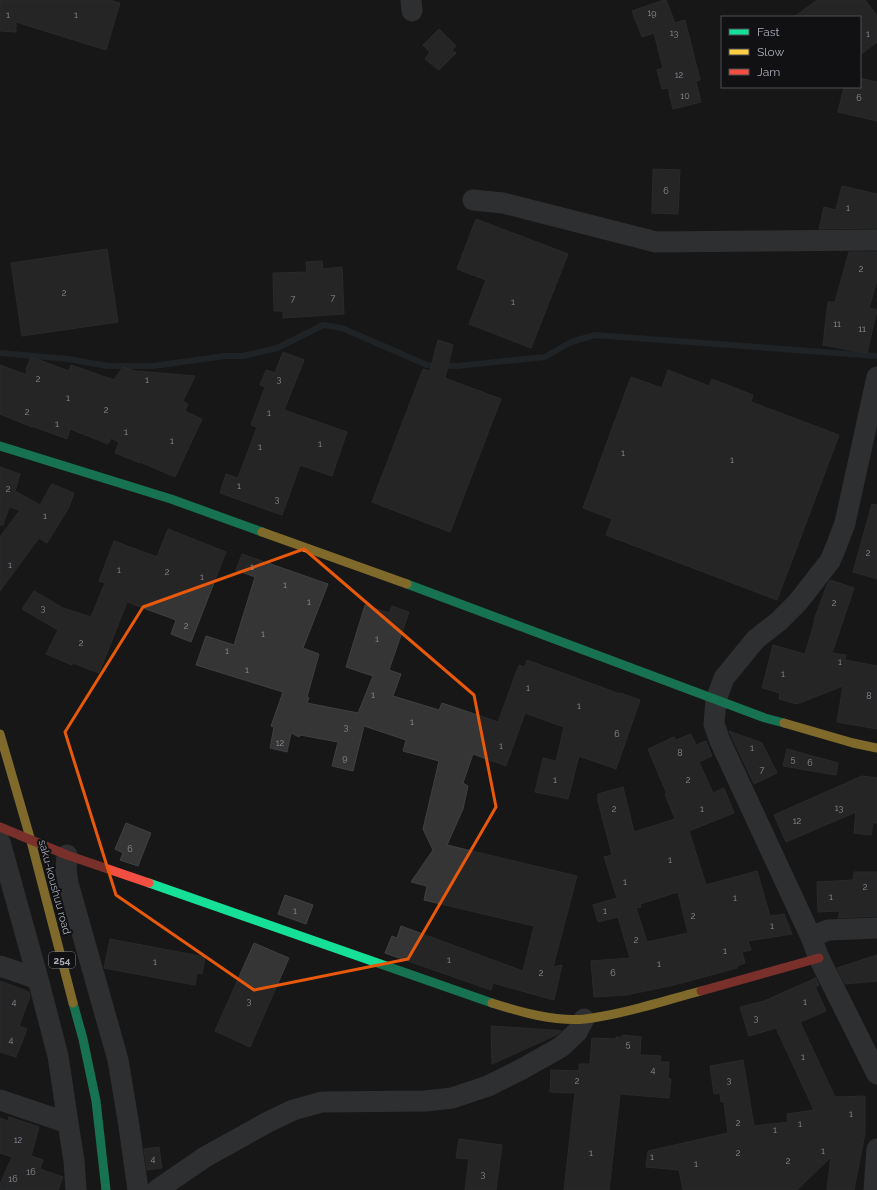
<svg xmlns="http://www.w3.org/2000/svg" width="877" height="1190" font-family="Raleway,sans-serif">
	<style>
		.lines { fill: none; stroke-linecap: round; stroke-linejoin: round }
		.stream { stroke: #2a3239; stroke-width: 6 }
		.building { fill: #353536; stroke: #3f4043; fill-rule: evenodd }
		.street { stroke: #4b4c50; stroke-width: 21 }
		.fast { stroke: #16e098; stroke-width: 9 }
		.slow { stroke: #ffcf43; stroke-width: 9 }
		.jam { stroke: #f24e42; stroke-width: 9 }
		.marked { fill: none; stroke: #e8590c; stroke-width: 3; stroke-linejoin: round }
		.labels { text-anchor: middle; stroke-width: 4; stroke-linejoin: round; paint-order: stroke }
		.number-label { font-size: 9px; fill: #8b8f98 }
		.shield { fill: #111113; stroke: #7b7e86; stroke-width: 1 }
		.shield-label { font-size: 10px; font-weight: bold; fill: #a8adb8 }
		.street-label { font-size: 11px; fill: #a8adb8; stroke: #111113 }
	</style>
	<rect width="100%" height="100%" fill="#171717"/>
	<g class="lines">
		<path class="stream" d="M0,353L68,359L108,366H153L225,356H243L277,348L323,325L342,328L427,365L457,366L545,357L571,342L595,335L877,356"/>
	</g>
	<path class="building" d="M0,0H109L120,3L106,50L16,22V32L0,31Z
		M664,0H666L675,23L685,20L700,80L696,81L701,102L673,109L668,88L662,89L657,70L663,68L654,33L642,37L632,11Z
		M817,0H865L877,16V42L860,55V17H794Z
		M439,29L456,46L452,50L456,53L439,70L425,59L430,52L423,45Z
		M860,78L877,82V121L838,112L844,87H860Z
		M653,169L680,170L678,214L652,213Z
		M842,186L877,194V228L819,229L824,207L836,210Z
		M476,219L568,254L531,348L469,324L486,280L457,269Z
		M107,249L118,322L22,336L11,263Z
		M849,252H877V280L869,308L877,310L867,353L823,345L828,302H835Z
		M322,261L323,269L342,267L344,314L283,318V311H274L273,273L307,272L306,262Z
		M438,340L453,345L445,378L501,399L450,532L372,502L423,369L430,371Z
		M283,352L304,360L284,410L347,432L332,476L300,465L282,515L220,493L226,474L238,478L257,427L251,425L265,387L260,385L266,370L275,373Z
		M31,357L69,371L71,365L114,380L123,367L135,371L195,376L183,401L188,404L185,411L202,419L175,477L140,462V463L115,453L119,442L111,438L108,444L70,429L67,439L32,426V427L0,414V365L27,375L26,369Z
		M668,370L709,386L712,379L753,395L751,402L839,435L777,600L606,535L612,519L583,508L631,377L662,388Z
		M0,467L20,474L15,491L40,505L52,484L74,493L68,509L47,543L39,538L0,591V537L20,510L9,507L3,525H0Z
		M872,504L877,505V579L853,572Z
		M168,529L226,552L191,642L171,634L176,620L127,602L99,673L73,663L72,665L46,654L58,630L22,609L34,591L63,608L91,617L105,583L99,581L114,541L157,557Z
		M242,554L328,584L303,648L319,654L307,697L309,698L307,703L358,713L373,676L346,667L365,605L389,613L392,606L409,612L389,670L401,674L393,696L439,710L442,703L498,722L519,665L525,667L527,660L620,694L621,693L640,700L616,769L579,756L568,799L535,792L543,758L556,761L564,727L525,713L506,766L473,754L463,783L468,786L463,809L447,845L577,876L553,967L562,965L554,1000L493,983L491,990L385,953L392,936L397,938L401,926L523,971L534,926L424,900L427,886L411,882L433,850L423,829L439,761L403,751L406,740L364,726L353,771L332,766L338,742L300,735L299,737L291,733L287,752L270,748L274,727L271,726L283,692L196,665L206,636L234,645L255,577L236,570Z
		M830,580L854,588L832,653L846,655L845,660L877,666V729L837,722L843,686L797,704L779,699L780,693L762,688L773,645L805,654L815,620H814L827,585Z
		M729,731L762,743L777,773L754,784Z
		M691,734L696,745L706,741L712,756L699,762L713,793L724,788L734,813L689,831L706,885L757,871L770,916L784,914L792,934L748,941L751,950L742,952L745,963L737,966V968L674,985L626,995L594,997L591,961L630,958L618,917L598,922L593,905L617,898L604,857L612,855L598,801V794L623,787L634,832L675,819L665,794H667L648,749L674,737L676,740ZM678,892L688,933L647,942L636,908L641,907L640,904Z
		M787,749L838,763L836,775L783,766Z
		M862,776L877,778V823H873L871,835L854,833L856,812L786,842L774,815Z
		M126,823L151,833L138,866L120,860L123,853L115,849Z
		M854,872H877V916L838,918L840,911L818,912L817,882L853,880Z
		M285,895L313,905L306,924L278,914Z
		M110,939L205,957L202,974L197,973L195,985L104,968Z
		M254,943L289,958L250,1047L215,1031Z
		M877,955V981L845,984L837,968Z
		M816,978L819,986H815L826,1011L800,1022L835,1097L865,1096V1133L854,1190H827L831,1157L797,1190H683L679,1170L646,1167L648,1151L728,1133L724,1102H721L720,1093L714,1094L710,1066L743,1060L754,1126L788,1122L787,1114L814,1110L776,1028L749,1036L740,1007L764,1001Z
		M0,981L29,992L30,996L19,1026L27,1029L16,1057L0,1052Z
		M491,1026L552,1030L561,1031L556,1035L492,1064Z
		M623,1035L641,1037L640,1055L661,1056L660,1062H669L668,1079H671L669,1098L620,1094L609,1190H564L575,1093L550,1092L551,1070L579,1071V1064H590L592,1038L616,1039V1037H622Z
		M9,1117L39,1127L31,1156L43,1160L40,1169L63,1177L58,1190H0V1184L12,1157L0,1153V1118L8,1121Z
		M459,1139L502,1145L496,1190H465L469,1159L456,1158Z
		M159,1147L162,1168L147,1170L144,1149Z"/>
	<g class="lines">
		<path class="street" d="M411,0L412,11
			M473,200L503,203L656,242L877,240
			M877,377L845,523L836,547L830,561L798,602L778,622L756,639L724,678L716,700L714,724L720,741L811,937L819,958L877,1074
			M0,842L38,979L58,1056L68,1123
			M67,855L66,869L68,883L118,1060L129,1126L138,1190
			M811,937L828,930L877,928
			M0,966L38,979
			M0,1100L68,1123L74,1161L76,1190
			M157,1190L205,1157L268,1122L293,1110L322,1102L425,1101L452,1098L488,1086L522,1069L561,1047L577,1032L584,1019
			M874,1190L877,1149"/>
		<path class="fast" d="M0,446L171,499L262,532
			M407,584L765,718L784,723
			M149,883L492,1003
			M73,1003L83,1039L96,1101L106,1190"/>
		<path class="slow" d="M262,532L407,584
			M784,723L853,743L877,748
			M0,734L31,841L73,1003
			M492,1003C520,1012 555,1022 585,1019C625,1014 663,1001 701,991"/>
		<path class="jam" d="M0,827L67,855L149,883
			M701,991L819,958"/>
	</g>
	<path d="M0 0H877V1190H0ZM304,549L474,695L496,807L408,959L254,990L116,895L65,732L143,607Z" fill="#171717" fill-opacity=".55" fill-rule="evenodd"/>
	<path class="marked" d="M304,549L474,695L496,807L408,959L254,990L116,895L65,732L143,607Z"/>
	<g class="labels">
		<g class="number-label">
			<text x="652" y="16">19</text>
			<text x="8" y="18">1</text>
			<text x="76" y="18">1</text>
			<text x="674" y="36">13</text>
			<text x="868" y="37">1</text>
			<text x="679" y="78">12</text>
			<text x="685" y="99">10</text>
			<text x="859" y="101">6</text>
			<text x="666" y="194">6</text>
			<text x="848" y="211">1</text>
			<text x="861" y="272">2</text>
			<text x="64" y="296">2</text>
			<text x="333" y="301">7</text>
			<text x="293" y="302">7</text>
			<text x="513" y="305">1</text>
			<text x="837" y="327">11</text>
			<text x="862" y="332">11</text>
			<text x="38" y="382">2</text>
			<text x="279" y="382">3</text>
			<text x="147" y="383">1</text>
			<text x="68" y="401">1</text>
			<text x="106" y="413">2</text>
			<text x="27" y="415">2</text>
			<text x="269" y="416">1</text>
			<text x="57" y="427">1</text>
			<text x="126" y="435">1</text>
			<text x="172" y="444">1</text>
			<text x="320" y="447">1</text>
			<text x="260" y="450">1</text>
			<text x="623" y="456">1</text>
			<text x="732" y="463">1</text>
			<text x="239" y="489">1</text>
			<text x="8" y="492">2</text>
			<text x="277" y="502">3</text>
			<text x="45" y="519">1</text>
			<text x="868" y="556">2</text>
			<text x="10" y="568">1</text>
			<text x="252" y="570">1</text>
			<text x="119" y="573">1</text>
			<text x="167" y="575">2</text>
			<text x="202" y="580">1</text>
			<text x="285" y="588">1</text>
			<text x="309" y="605">1</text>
			<text x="834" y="606">2</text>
			<text x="43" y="611">3</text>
			<text x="186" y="629">2</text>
			<text x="263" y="637">1</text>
			<text x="377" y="642">1</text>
			<text x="81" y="646">2</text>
			<text x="227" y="654">1</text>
			<text x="840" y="665">1</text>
			<text x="247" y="673">1</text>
			<text x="783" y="677">1</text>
			<text x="528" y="691">1</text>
			<text x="373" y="698">1</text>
			<text x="869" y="699">8</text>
			<text x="579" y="709">1</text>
			<text x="412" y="725">1</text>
			<text x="346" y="730">3</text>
			<text x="617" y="737">6</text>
			<text x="280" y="746">12</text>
			<text x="501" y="749">1</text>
			<text x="752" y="751">1</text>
			<text x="680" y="756">8</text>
			<text x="345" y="761">9</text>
			<text x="793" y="762">5</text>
			<text x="810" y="766">6</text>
			<text x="762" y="773">7</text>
			<text x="555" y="783">1</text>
			<text x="688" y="783">2</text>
			<text x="839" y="811">13</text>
			<text x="614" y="812">2</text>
			<text x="702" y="812">1</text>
			<text x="797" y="824">12</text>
			<text x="130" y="852">6</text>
			<text x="670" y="863">1</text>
			<text x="625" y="885">1</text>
			<text x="865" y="890">2</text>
			<text x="831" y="900">1</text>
			<text x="735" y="901">1</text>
			<text x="295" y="914">1</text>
			<text x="605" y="914">1</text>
			<text x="693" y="919">2</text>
			<text x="772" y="929">1</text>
			<text x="636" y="943">2</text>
			<text x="725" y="954">1</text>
			<text x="449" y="963">1</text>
			<text x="155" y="965">1</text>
			<text x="659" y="967">1</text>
			<text x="541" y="976">2</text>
			<text x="613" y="976">6</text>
			<text x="249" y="1004">3</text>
			<text x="14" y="1005">4</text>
			<text x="805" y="1005">1</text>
			<text x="756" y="1021">3</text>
			<text x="11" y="1043">4</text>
			<text x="628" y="1047">5</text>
			<text x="803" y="1060">1</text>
			<text x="653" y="1073">4</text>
			<text x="729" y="1083">3</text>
			<text x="577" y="1084">2</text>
			<text x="851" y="1117">1</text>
			<text x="738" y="1126">2</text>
			<text x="800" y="1127">1</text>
			<text x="775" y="1133">1</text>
			<text x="18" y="1143">12</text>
			<text x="823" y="1154">1</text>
			<text x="591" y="1156">1</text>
			<text x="738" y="1156">2</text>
			<text x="652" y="1160">1</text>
			<text x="153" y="1162">4</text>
			<text x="788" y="1164">2</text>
			<text x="696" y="1167">1</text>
			<text x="31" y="1175">16</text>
			<text x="483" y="1177">3</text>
			<text x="13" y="1182">16</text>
		</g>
		<rect class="shield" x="49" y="952" width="26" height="16" rx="3"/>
		<g class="shield-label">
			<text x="62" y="964">254</text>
		</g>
		<g class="street-label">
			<text transform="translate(55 887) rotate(75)" y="4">saku-koushuu road</text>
		</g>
	</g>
	<rect x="721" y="16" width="140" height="72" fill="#111113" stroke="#4d4f55"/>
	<rect x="729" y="29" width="20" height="6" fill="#16e098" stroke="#4d4f55"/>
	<text x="757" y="36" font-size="12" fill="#a8adb8">Fast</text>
	<rect x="729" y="49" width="20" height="6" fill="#ffcf43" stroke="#4d4f55"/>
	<text x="757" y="56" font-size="12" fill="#a8adb8">Slow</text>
	<rect x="729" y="69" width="20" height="6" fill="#f24e42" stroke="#4d4f55"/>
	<text x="757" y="76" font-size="12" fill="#a8adb8">Jam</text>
</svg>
